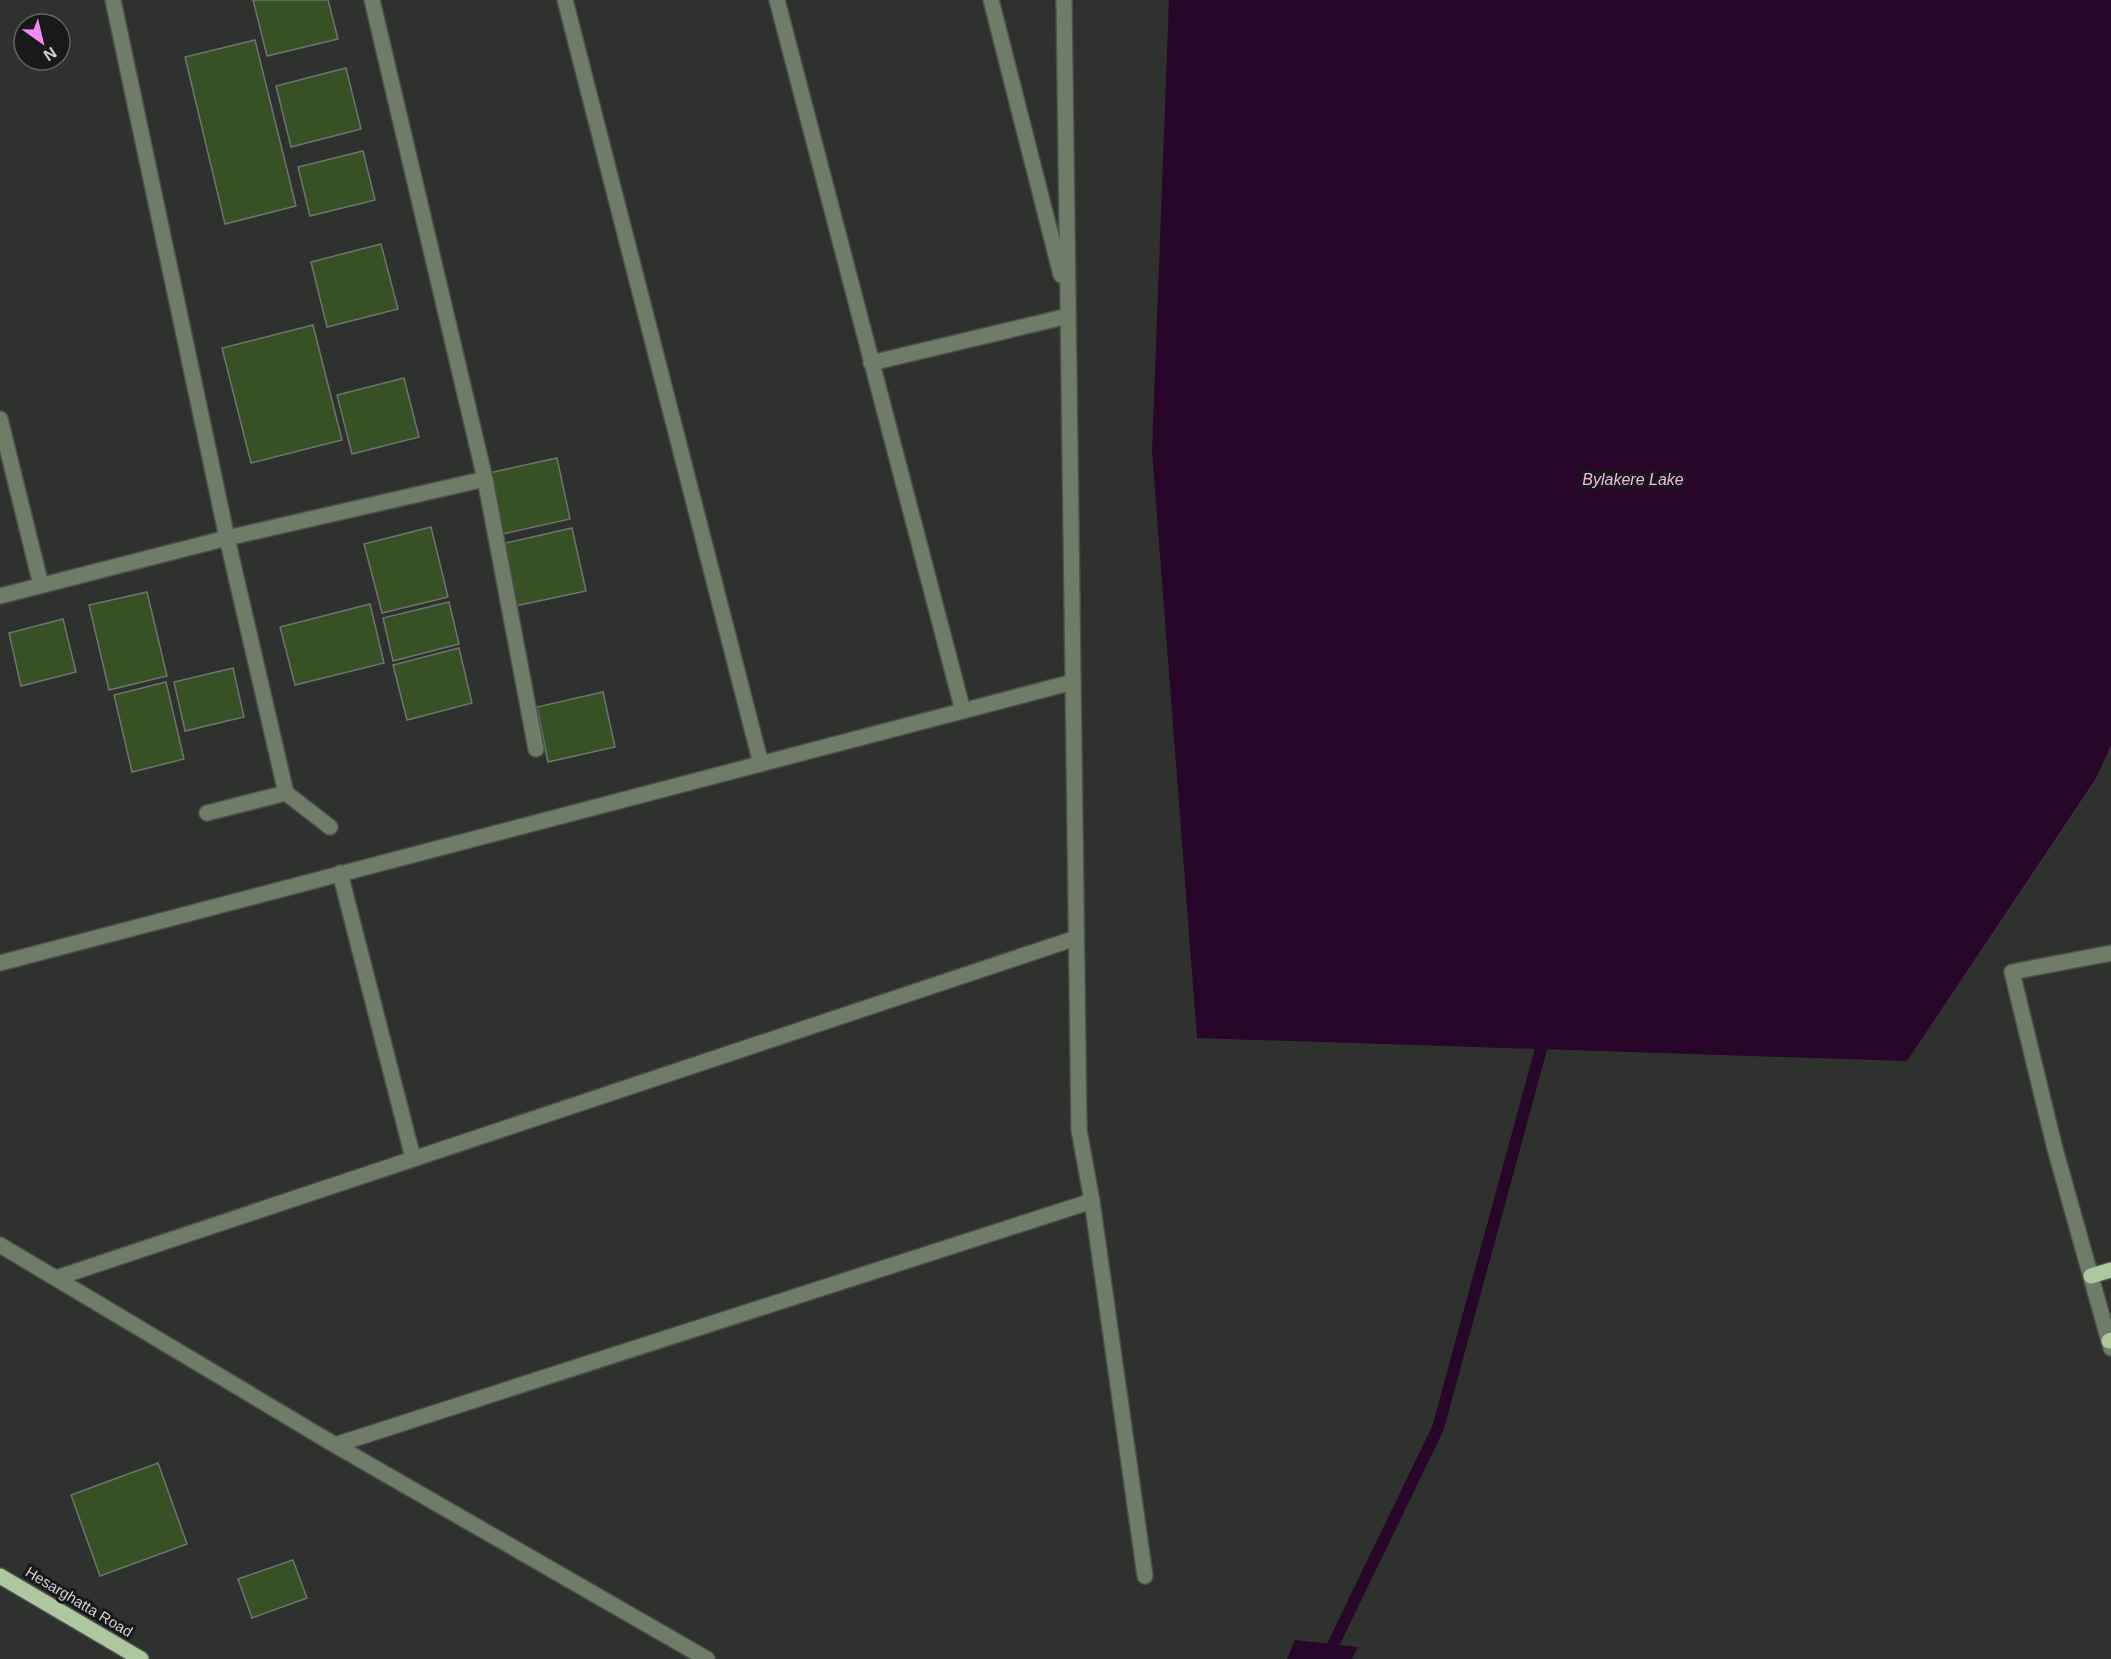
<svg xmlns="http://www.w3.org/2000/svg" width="2111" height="1659" font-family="Arial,sans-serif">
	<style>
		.water { fill: #280629 }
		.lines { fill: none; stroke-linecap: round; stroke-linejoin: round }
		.stream { stroke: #280629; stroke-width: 12 }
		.building { fill: #365225; stroke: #70736f; stroke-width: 1.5 }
		.minor-casing { stroke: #4c4e4b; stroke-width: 18 }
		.major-casing { stroke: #4c4e4b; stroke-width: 18 }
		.minor { stroke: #6f7d68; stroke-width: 15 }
		.major { stroke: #adc89e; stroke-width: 15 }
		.labels { text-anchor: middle; stroke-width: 6; stroke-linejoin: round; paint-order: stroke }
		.street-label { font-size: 15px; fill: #d0d1d0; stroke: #181918 }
		.water-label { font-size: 16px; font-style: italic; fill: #f4b6f3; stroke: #181918 }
	</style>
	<rect width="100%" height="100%" fill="#2f312e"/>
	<path class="water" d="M1169,0H2111V745L2096,778L1907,1061L1197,1038L1152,451Z
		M1295,1640L1358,1647L1352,1659H1287Z"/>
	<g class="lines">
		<path class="stream" d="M1323,1659L1333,1645L1438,1428L1541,1049"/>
	</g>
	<path class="building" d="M253,0H328L338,39L267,56Z
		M255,40L296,206L225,224L185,57Z
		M346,68L361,129L291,147L276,86Z
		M363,151L375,200L310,216L298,167Z
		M381,244L398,309L327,327L311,262Z
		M313,325L342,440L251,463L222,348Z
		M404,378L419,437L352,454L337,395Z
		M557,458L570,519L502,534L489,473Z
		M431,527L448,597L382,613L364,544Z
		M572,528L586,591L515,606L501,544Z
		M147,592L167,676L109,690L89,605Z
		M449,602L459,644L393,661L383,618Z
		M370,604L384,663L295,685L280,627Z
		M63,619L76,672L21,686L9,633Z
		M459,648L472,703L407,720L393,665Z
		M233,668L244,717L185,731L174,682Z
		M166,682L184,759L132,772L114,695Z
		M603,692L615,747L548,762L537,707Z
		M158,1463L187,1544L100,1576L71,1495Z
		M293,1560L307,1598L252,1618L238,1579Z"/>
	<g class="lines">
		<defs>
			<path id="minor" d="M113,0L227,538L286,793L330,827
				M372,0L485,479L536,749
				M565,0L761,764
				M777,0L963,711
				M991,0L1061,275
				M1064,0L1079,1130L1092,1201L1145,1576
				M871,363L1068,316
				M0,419L41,585
				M0,596L227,538L485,479
				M207,813L286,793
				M340,873L413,1158
				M2111,953L2012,972L2055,1149L2111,1348
				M0,963L1073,682
				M0,1245L335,1445L707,1659
				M56,1278L1076,938
				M335,1445L1092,1201"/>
			<path id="major" d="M2091,1276L2111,1270
				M2109,1341L2111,1340
				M0,1576L141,1659"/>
		</defs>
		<use href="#minor" class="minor-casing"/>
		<use href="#major" class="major-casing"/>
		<use href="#minor" class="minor"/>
		<use href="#major" class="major"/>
	</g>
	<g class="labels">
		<g class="street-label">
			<text transform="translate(79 1602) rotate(31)" y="5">Hesarghatta Road</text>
		</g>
		<g class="water-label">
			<text x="1633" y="485">Bylakere Lake</text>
		</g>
	</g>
	<g transform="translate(42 42) rotate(146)"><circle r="28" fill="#181918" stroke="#626362" stroke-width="1.5"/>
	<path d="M0-4.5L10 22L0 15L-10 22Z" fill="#f28af3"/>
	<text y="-9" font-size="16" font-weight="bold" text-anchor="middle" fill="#d0d1d0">N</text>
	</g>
</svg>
